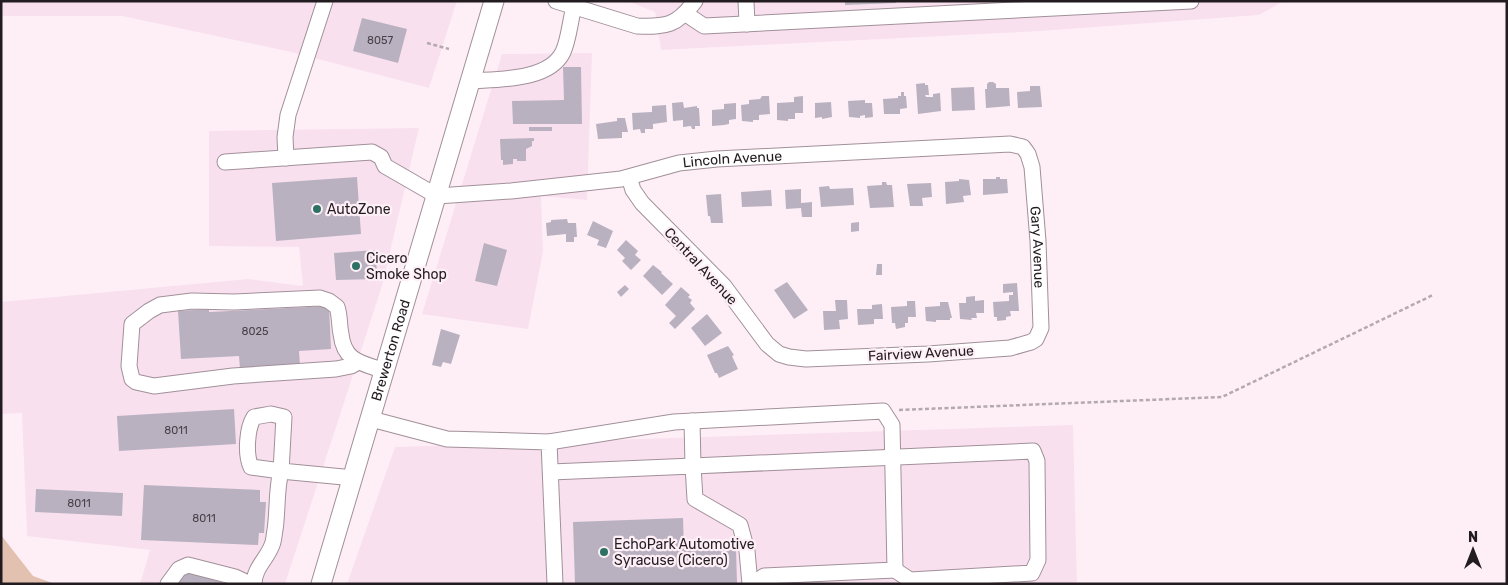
<svg xmlns="http://www.w3.org/2000/svg" width="1508" height="585" font-family="Rubik,sans-serif">
	<style>
		.built { fill: #f9e0ee }
		.green { fill: #e3c1b0 }
		.building { fill: #b9b1c0 }
		.lines { fill: none; stroke-linecap: round; stroke-linejoin: round }
		.minor-casing { stroke: #a19099; stroke-width: 17 }
		.major-casing { stroke: #a19099; stroke-width: 21 }
		.path { stroke: #b5a9b0; stroke-width: 2.5; stroke-dasharray: 4 2.5; stroke-linecap: butt }
		.minor { stroke: #fff; stroke-width: 15 }
		.major { stroke: #fff; stroke-width: 19 }
		.poi-dot { fill: #2c7164; stroke: #feeff7; stroke-width: 2 }
		.labels { text-anchor: middle; stroke-width: 4.5; stroke-linejoin: round; paint-order: stroke }
		.number-label { font-size: 11px; fill: #484148 }
		.street-label { font-size: 14px; fill: #221c20; stroke: #feeff7 }
		.poi-label { font-size: 14px; fill: #221c20; stroke: #feeff7; text-anchor: start }
	</style>
	<rect width="100%" height="100%" fill="#feeff7"/>
	<path class="built" d="M1,1H457L429,88L291,52L122,16H1Z
		M627,1H1284L1259,15L1041,31L661,50L655,12Z
		M592,53L587,200L541,196L543,252L528,329L422,314L502,54Z
		M419,128L382,286L285,584H140L150,550L27,536L22,413L1,414V302L248,279L303,286L299,247L209,246V131Z
		M1073,425L1077,584H347L395,447Z"/>
	<path class="green" d="M1,535L33,576L55,584H1Z"/>
	<path class="building" d="M845,1H896V3L845,5Z
		M362,18L407,29L398,63L353,51Z
		M563,67H581L582,124H513L512,101L564,100Z
		M989,82H993L996,84V88H1009L1010,106L986,108L985,89H987V84Z
		M925,83V85H928L929,95H925L926,97H933V94L940,93L941,111L918,114L916,84Z
		M1030,86H1040L1042,107L1018,108L1017,92L1030,91Z
		M974,87L975,110L952,111L951,88Z
		M901,92H904V96H906L907,108L900,109V114H884L883,99L898,98V96H901Z
		M762,96H769L770,114L759,115V120H753V122L742,121L741,105L749,104V100L760,99Z
		M803,96V113H795V119H788V121L777,120V103L794,102V97Z
		M865,100V103H872L873,117L865,118V115L860,116V118L849,117L848,101Z
		M683,102L684,108L697,106V108H699L700,126H695V129H692L691,126L683,127V120L673,121L672,103Z
		M831,102L832,117L822,119V117L815,118V103Z
		M736,103V119L729,120V124L724,125L712,126V110L724,109V104Z
		M666,105L667,122L653,124V129H645V133H641L640,129L633,130L632,113L652,112V106Z
		M617,118H625L628,132H622V138L598,139L596,124L617,121Z
		M529,127H552V131H529Z
		M534,138V141H532V146L526,149V161H517V159H513V164L503,165V160H501L500,139Z
		M357,177L361,234L276,241L272,183Z
		M996,177H1000V179H1007L1008,193L983,195V179H996Z
		M959,179L969,180L971,195L963,196L964,202L946,204L945,182L959,181Z
		M882,182H886L887,185H892L894,207L870,208L867,186L882,185Z
		M931,183L932,197L922,198L923,206H910L907,184Z
		M829,186L830,189L853,188L854,205L821,207L819,187Z
		M801,189V203L812,202V217H802L801,208L786,209L785,190Z
		M771,190L772,206L742,207L741,192Z
		M721,194L723,223H711L710,216H708L706,195Z
		M567,219L568,223H576L577,237H574V242H566V234L547,236L546,223L551,222V220Z
		M593,221L613,231L606,248L597,245L599,240L587,235Z
		M859,222V231L851,232V223Z
		M626,240L638,251L635,255L641,260L631,270L622,261L625,258L617,250Z
		M484,243L507,250L497,286L475,281Z
		M376,250L377,279L336,280L334,253Z
		M877,264H882V275H876Z
		M653,265L662,272L661,273L673,284L662,295L643,276Z
		M787,282L808,310L794,319L774,290Z
		M1017,283L1019,311H1010L1011,316L1006,317V320L997,321V317H994L993,302L1009,301V295H1013V292L1003,293V284Z
		M625,285L629,289L621,297L617,292Z
		M681,287L690,295L688,297L692,300L690,303L695,309L675,329L669,323L676,316L665,305Z
		M975,296V301L984,300V313H976L977,318H971L972,320L960,319L959,303H966V297Z
		M835,300H847L848,319L839,320L840,329L824,330L823,311H836Z
		M907,301H915L916,317H908V323H905V327L896,329L895,323H892L891,307L907,306Z
		M940,302H948L952,318H950V320H936V322L926,321L925,307L940,306Z
		M882,304L883,319H874V324L858,325L857,309H872V305Z
		M329,306L331,349L299,351L300,366L240,369L239,356L181,359L178,311L209,309V312Z
		M707,314L722,333L705,346L691,328Z
		M441,329L460,335L451,364L443,362L441,367L432,365Z
		M728,346L734,355L732,356L738,369L719,378L717,373H715L707,355Z
		M234,409L236,444L119,451L117,416Z
		M144,485L260,490V502H266L264,533H259L258,545L141,540Z
		M36,489L123,493L122,516L35,512Z
		M683,518L684,550L736,548L737,583L575,584L573,522Z
		M190,572L223,583V584H175L177,579Z"/>
	<g class="lines">
		<defs>
			<g id="minor">
				<path d="M556,1L637,26C666,27 677,26 695,1"/>
				<path d="M746,1L747,24"/>
				<path d="M686,14L704,26L1191,1"/>
				<path d="M471,81C498,79 549,81 563,52C569,39 570,21 574,7"/>
				<path d="M286,158L285,137L288,115L325,1"/>
				<path id="s1" d="M225,162L372,152L381,157L385,166L437,196L511,191L621,179L679,163L717,159L1010,144L1023,147L1028,154L1032,167L1038,241L1041,328L1036,339L1031,342L1010,348L928,354L806,359L789,357L779,354L767,344L724,286L642,203L633,190L629,177"/>
				<path d="M358,362L351,366L336,369L233,376L154,386L136,382L132,379L129,366L132,324L149,311L160,305L192,301L234,302L320,298L329,301L337,307C340,315 339,325 341,334C344,362 362,363 385,371"/>
				<path d="M371,419L447,439L549,442L555,584"/>
				<path d="M692,421L693,466L1033,451L1037,461L1038,560L1032,573L910,580L895,570"/>
				<path d="M549,442L674,422L883,411L892,425L895,570L764,576L753,584"/>
				<path d="M551,472L693,466L695,499L740,525L747,551L750,584"/>
				<path d="M168,584L179,569L188,565L235,577L250,584"/>
				<path d="M254,584C254,568 267,559 272,545C274,541 274,534 275,530C278,510 276,490 281,471L251,467C245,454 247,428 254,417L271,414L284,417L281,471L354,478"/>
			</g>
			<g id="major">
				<path id="s2" d="M321,584L494,1"/>
			</g>
		</defs>
		<use href="#minor" class="minor-casing"/>
		<use href="#major" class="major-casing"/>
		<path class="path" d="M427,43L449,49
			M899,410L1222,397L1433,295"/>
		<use href="#minor" class="minor"/>
		<use href="#major" class="major"/>
	</g>
	<g class="poi-dot">
		<circle cx="317" cy="209" r="5"/>
		<circle cx="356" cy="266" r="5"/>
		<circle cx="604" cy="552" r="5"/>
	</g>
	<g class="labels">
		<g class="number-label">
			<text x="380" y="44">8057</text>
			<text x="255" y="335">8025</text>
			<text x="176" y="434">8011</text>
			<text x="79" y="507">8011</text>
			<text x="204" y="522">8011</text>
		</g>
		<g class="street-label">
			<text dy="5" stroke="none"><textPath href="#s1" startOffset="526">Lincoln Avenue</textPath></text>
			<text dy="5" stroke="none"><textPath href="#s1" startOffset="920">Gary Avenue</textPath></text>
			<text transform="translate(701 266) rotate(47)" y="5">Central Avenue</text>
			<text dy="5" stroke="none"><textPath href="#s2" startOffset="244">Brewerton Road</textPath></text>
			<text transform="translate(921 353) rotate(-3)" y="5">Fairview Avenue</text>
		</g>
		<g class="poi-label">
			<text x="327" y="214">AutoZone</text>
			<text x="366" y="263">Cicero<tspan x="366" dy="16">Smoke Shop</tspan></text>
			<text x="614" y="549">EchoPark Automotive<tspan x="614" dy="16">Syracuse (Cicero)</tspan></text>
		</g>
	</g>
	<rect width="1508" height="585" fill="none" stroke="#221c20" stroke-width="5"/>
	<g transform="translate(1473 550)" stroke="#feeff7" stroke-width="4" paint-order="stroke">
	<path d="M0-4L9 19L0 12L-9 19Z" fill="#221c20"/>
	<text y="-8" font-size="14" font-weight="bold" text-anchor="middle" fill="#221c20">N</text>
	</g>
</svg>
